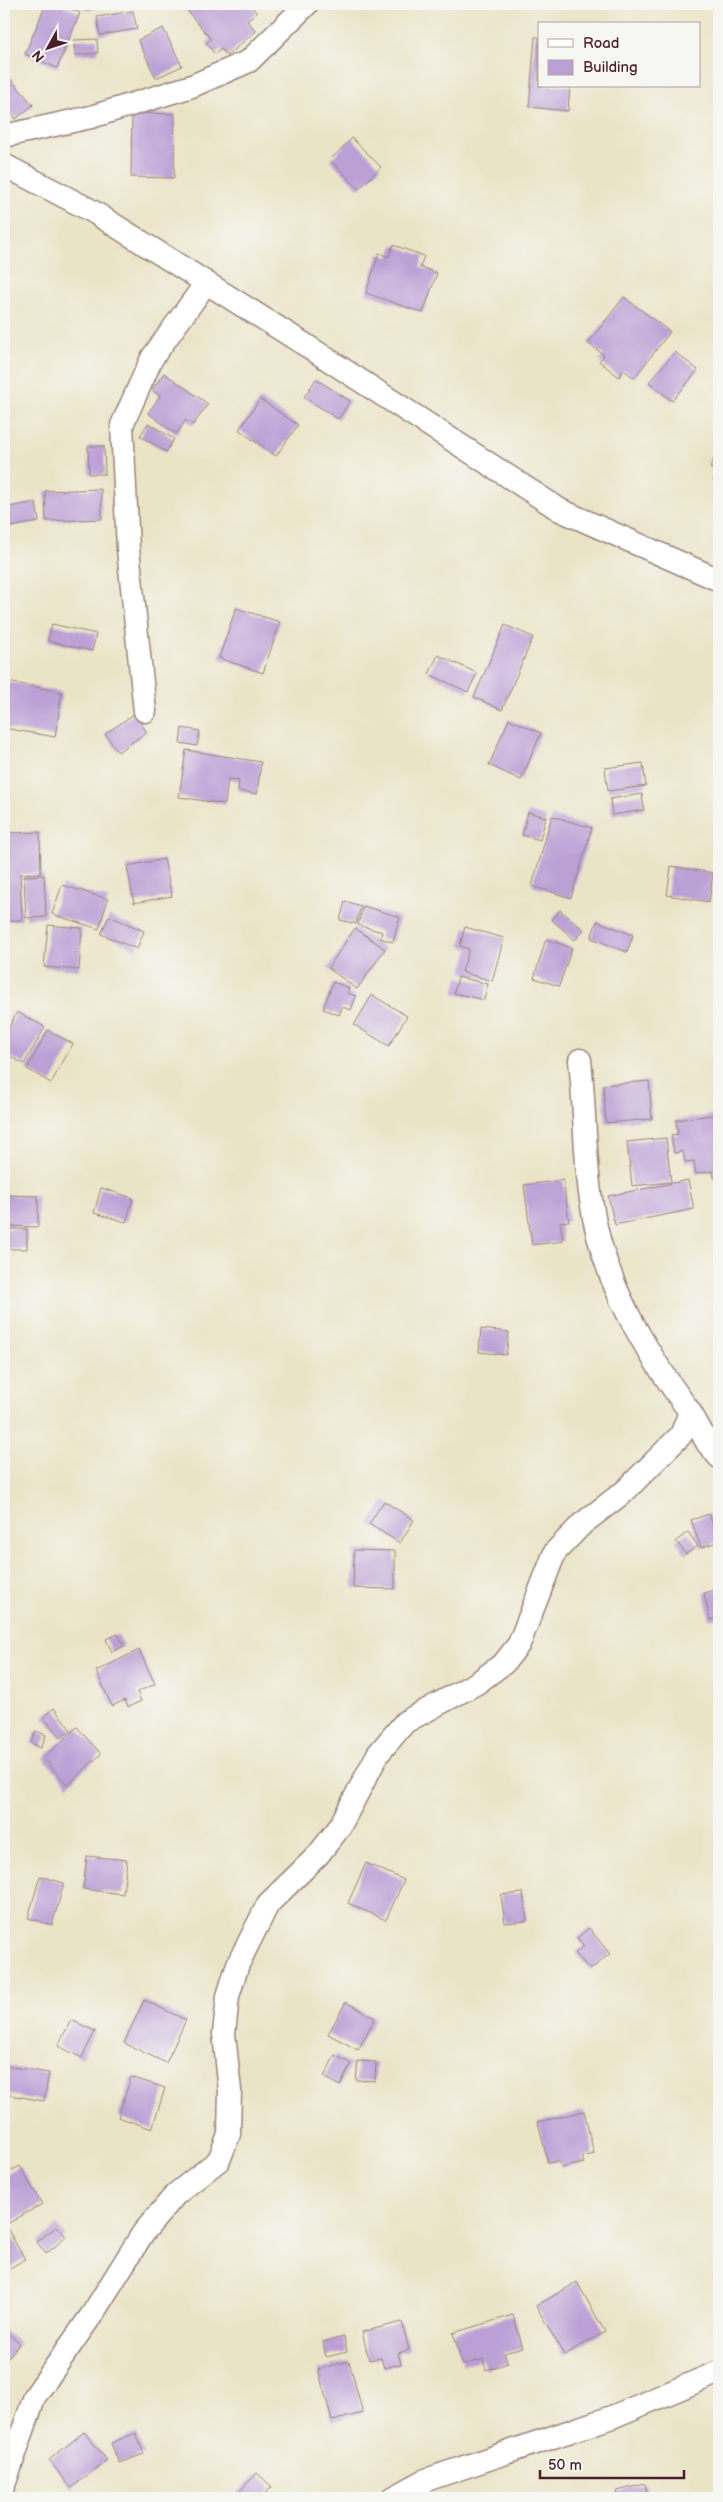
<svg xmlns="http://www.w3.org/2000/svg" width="723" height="2502" font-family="'Balsamiq Sans',sans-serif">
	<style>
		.building { fill: #bba0d6 }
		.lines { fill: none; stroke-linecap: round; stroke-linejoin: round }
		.minor-casing { stroke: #9a8279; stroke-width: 25 }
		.minor { stroke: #fff; stroke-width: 22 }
	</style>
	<rect width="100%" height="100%" fill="#f6f6f2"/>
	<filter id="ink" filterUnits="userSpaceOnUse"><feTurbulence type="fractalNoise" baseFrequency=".02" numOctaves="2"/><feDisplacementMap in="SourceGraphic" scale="10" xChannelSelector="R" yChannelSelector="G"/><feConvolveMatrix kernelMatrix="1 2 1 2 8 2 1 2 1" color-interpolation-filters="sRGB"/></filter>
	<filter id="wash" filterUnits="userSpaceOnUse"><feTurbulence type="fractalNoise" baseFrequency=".0096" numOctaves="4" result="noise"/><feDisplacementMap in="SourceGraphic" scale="20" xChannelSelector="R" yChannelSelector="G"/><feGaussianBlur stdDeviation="1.12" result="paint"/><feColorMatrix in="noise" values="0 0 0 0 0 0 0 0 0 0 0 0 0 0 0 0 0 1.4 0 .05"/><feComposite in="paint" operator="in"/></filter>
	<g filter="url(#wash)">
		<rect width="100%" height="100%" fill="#eae4c7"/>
		<g id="blocks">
			<path class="building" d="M46,4H59L80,13L57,68L25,54Z
				M84,4H105L86,11Z
				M189,4H249L257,13L247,21L256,31L227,56L221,49L215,54L206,43L211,39L188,12Z
				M133,11L137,29L100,35L97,17Z
				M163,28L182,66L156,78L138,40Z
				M535,37H539V86H570L568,111L529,107Z
				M97,39L98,53L75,55L74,40Z
				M4,71L33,105L16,119L4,105Z
				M132,113L175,114L174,178L131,177Z
				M352,138L381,167L359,189L330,160Z
				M393,245L424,256L420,267L437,273L423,313L366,293L379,253L389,257Z
				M624,297L670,332L634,378L624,370L619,377L599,361L604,355L588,343Z
				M675,352L698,370L672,401L649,382Z
				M164,373L208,404L193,425L186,420L176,434L148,413L160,396L152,390Z
				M316,379L350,401L338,419L304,397Z
				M260,399L298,425L276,456L239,430Z
				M148,423L174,439L166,452L140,436Z
				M88,446H104L105,474H89Z
				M717,451L719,452V484L713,481L718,472L710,468Z
				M101,489L102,519L46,521L45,491Z
				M36,502L39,522L4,528V508Z
				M236,608L280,622L263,673L219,658Z
				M52,624L96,634L92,651L48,641Z
				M505,625L533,637L502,710L474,697Z
				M438,655L477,673L468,692L429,674Z
				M8,682L62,692L55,737L4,728Z
				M134,714L147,732L118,752L105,734Z
				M509,719L541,733L521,780L489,765Z
				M182,728L200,731L197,746L180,743Z
				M186,750L261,762L257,794L238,791L239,781L228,779L225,804L179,797Z
				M643,763L646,786L608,791L605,768Z
				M642,794L644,810L612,815L610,799Z
				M528,812L546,817L540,840L522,835Z
				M552,816L592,828L571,898L532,886Z
				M40,832L41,873L20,874L22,920L4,921V833Z
				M164,859L172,896L134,903L127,866Z
				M671,866L713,873L709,902L667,895Z
				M44,875L46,917L26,918L24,876Z
				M62,885L108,899L99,929L52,914Z
				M345,901L361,906L356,924L340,920Z
				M363,906L400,917L393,942L380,938L382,932L358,925Z
				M560,910L584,930L575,940L552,920Z
				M109,916L144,931L137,949L101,934Z
				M597,921L633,935L627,952L591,938Z
				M48,925L82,928L79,970L44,967Z
				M465,927L504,938L492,981L462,972L469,949L460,946Z
				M355,928L385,949L357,989L328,968Z
				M546,939L572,948L559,986L534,978Z
				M458,977L488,984L484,1000L454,993Z
				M333,982L349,988L347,993L356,996L351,1010L342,1007L339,1015L323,1009Z
				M372,995L407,1016L389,1046L354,1025Z
				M17,1012L45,1027L24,1064L4,1053V1037Z
				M48,1030L73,1044L51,1083L27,1069Z
				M649,1081L652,1119L606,1123L603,1085Z
				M719,1114V1177L714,1178L713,1171L696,1174L694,1161L685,1162L683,1151L674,1153L671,1135L678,1134L676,1120Z
				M666,1138L671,1182L632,1186L627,1142Z
				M563,1180L569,1221L560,1222L563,1241L532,1245L524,1185Z
				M688,1180L694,1209L615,1225L608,1196Z
				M101,1188L133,1198L126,1222L94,1213Z
				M4,1195L38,1196V1227L4,1226Z
				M4,1229H27V1249H4Z
				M481,1329L509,1332L506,1355L479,1352Z
				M384,1501L414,1520L400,1543L369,1524Z
				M709,1514L719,1541L701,1548L691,1520Z
				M688,1532L698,1546L686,1554L676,1541Z
				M354,1550L395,1551V1589L353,1588Z
				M719,1589V1618L710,1620L704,1593Z
				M118,1634L124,1646L112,1652L106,1639Z
				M139,1650L155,1684L137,1692L141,1701L128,1707L125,1700L112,1706L96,1671Z
				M54,1708L71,1730L61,1738L43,1717Z
				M77,1727L101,1754L68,1785L43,1758Z
				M36,1731L46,1735L41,1748L31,1743Z
				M87,1856L127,1860L123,1894L83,1889Z
				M366,1863L404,1880L386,1920L348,1903Z
				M40,1876L64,1883L52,1925L28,1918Z
				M523,1893L527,1921L505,1923L501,1895Z
				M589,1928L610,1954L590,1970L575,1953L584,1946L577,1938Z
				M144,2000L186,2020L166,2063L124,2043Z
				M346,2002L375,2018L358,2050L328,2034Z
				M71,2020L95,2031L82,2058L58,2046Z
				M335,2055L351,2064L340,2086L324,2077Z
				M358,2061L376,2062L375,2081L356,2080Z
				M6,2066L49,2073L44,2101L4,2094Z
				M131,2077L165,2088L152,2129L118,2117Z
				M584,2111L594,2154L582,2157L584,2163L561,2168L559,2161L548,2163L538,2122Z
				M20,2166L42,2204L9,2223L4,2214V2175Z
				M57,2226L66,2237L46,2254L37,2242Z
				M6,2227L25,2259L4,2272V2228Z
				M577,2282L605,2332L564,2355L536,2306Z
				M513,2315L523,2348L504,2353L508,2363L486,2370L483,2359L463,2365L453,2333Z
				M402,2322L409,2350L398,2353L401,2364L384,2368L381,2358L369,2360L362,2332Z
				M4,2330L20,2343L4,2363Z
				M344,2337L347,2352L326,2357L323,2342Z
				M349,2361L363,2413L332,2421L318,2369Z
				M84,2432L107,2460L71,2488L49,2460Z
				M136,2433L144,2454L119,2463L111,2443Z
				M257,2473L272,2487L260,2498H238L236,2495Z
				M645,2484L649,2498H618L617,2491Z"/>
		</g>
	</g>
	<g filter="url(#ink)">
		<use href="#blocks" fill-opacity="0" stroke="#9a8279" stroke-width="1"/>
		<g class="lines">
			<defs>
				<path id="minor" d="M4,136L91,117L192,86L249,61L307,4
					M4,165L92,211L304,344L560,510L719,580
					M145,711L128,549L122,425L152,358L206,283
					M690,1412L708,1444L719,1457
					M4,2485L35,2396L93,2313L143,2233L176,2194L219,2160L229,2134L230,2091L224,2034L228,1996L238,1964L268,1904L318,1855L339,1828L378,1754L405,1722L477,1683L504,1663L519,1644L555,1552L582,1524L625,1491L681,1435L690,1412C643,1348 602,1280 591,1200C584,1154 585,1106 580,1060
					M393,2498L426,2480L612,2417L719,2372"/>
			</defs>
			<use href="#minor" class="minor-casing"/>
			<use href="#minor" class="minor"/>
		</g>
	</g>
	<rect width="723" height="2502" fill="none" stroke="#f6f6f2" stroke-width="20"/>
	<rect x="538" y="22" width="162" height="65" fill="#f6f6f2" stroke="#b1a0a2"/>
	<rect x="548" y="39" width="25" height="8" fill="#ffffff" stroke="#b1a0a2"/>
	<text x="583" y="48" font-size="15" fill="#4a1f2b">Road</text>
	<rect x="548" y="60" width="25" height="15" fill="#bba0d6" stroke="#b1a0a2"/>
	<text x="583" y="72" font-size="15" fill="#4a1f2b">Building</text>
	<g transform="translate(48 48) rotate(230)" stroke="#f6f6f2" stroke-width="4" paint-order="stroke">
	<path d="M0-4L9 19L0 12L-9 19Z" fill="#4a1f2b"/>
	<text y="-8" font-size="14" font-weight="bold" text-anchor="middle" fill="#4a1f2b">N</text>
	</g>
	<path d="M540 2470v8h144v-8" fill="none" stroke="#4a1f2b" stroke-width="2.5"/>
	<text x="548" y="2470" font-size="15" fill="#4a1f2b" stroke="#f6f6f2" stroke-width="4" paint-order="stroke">50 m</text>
</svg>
